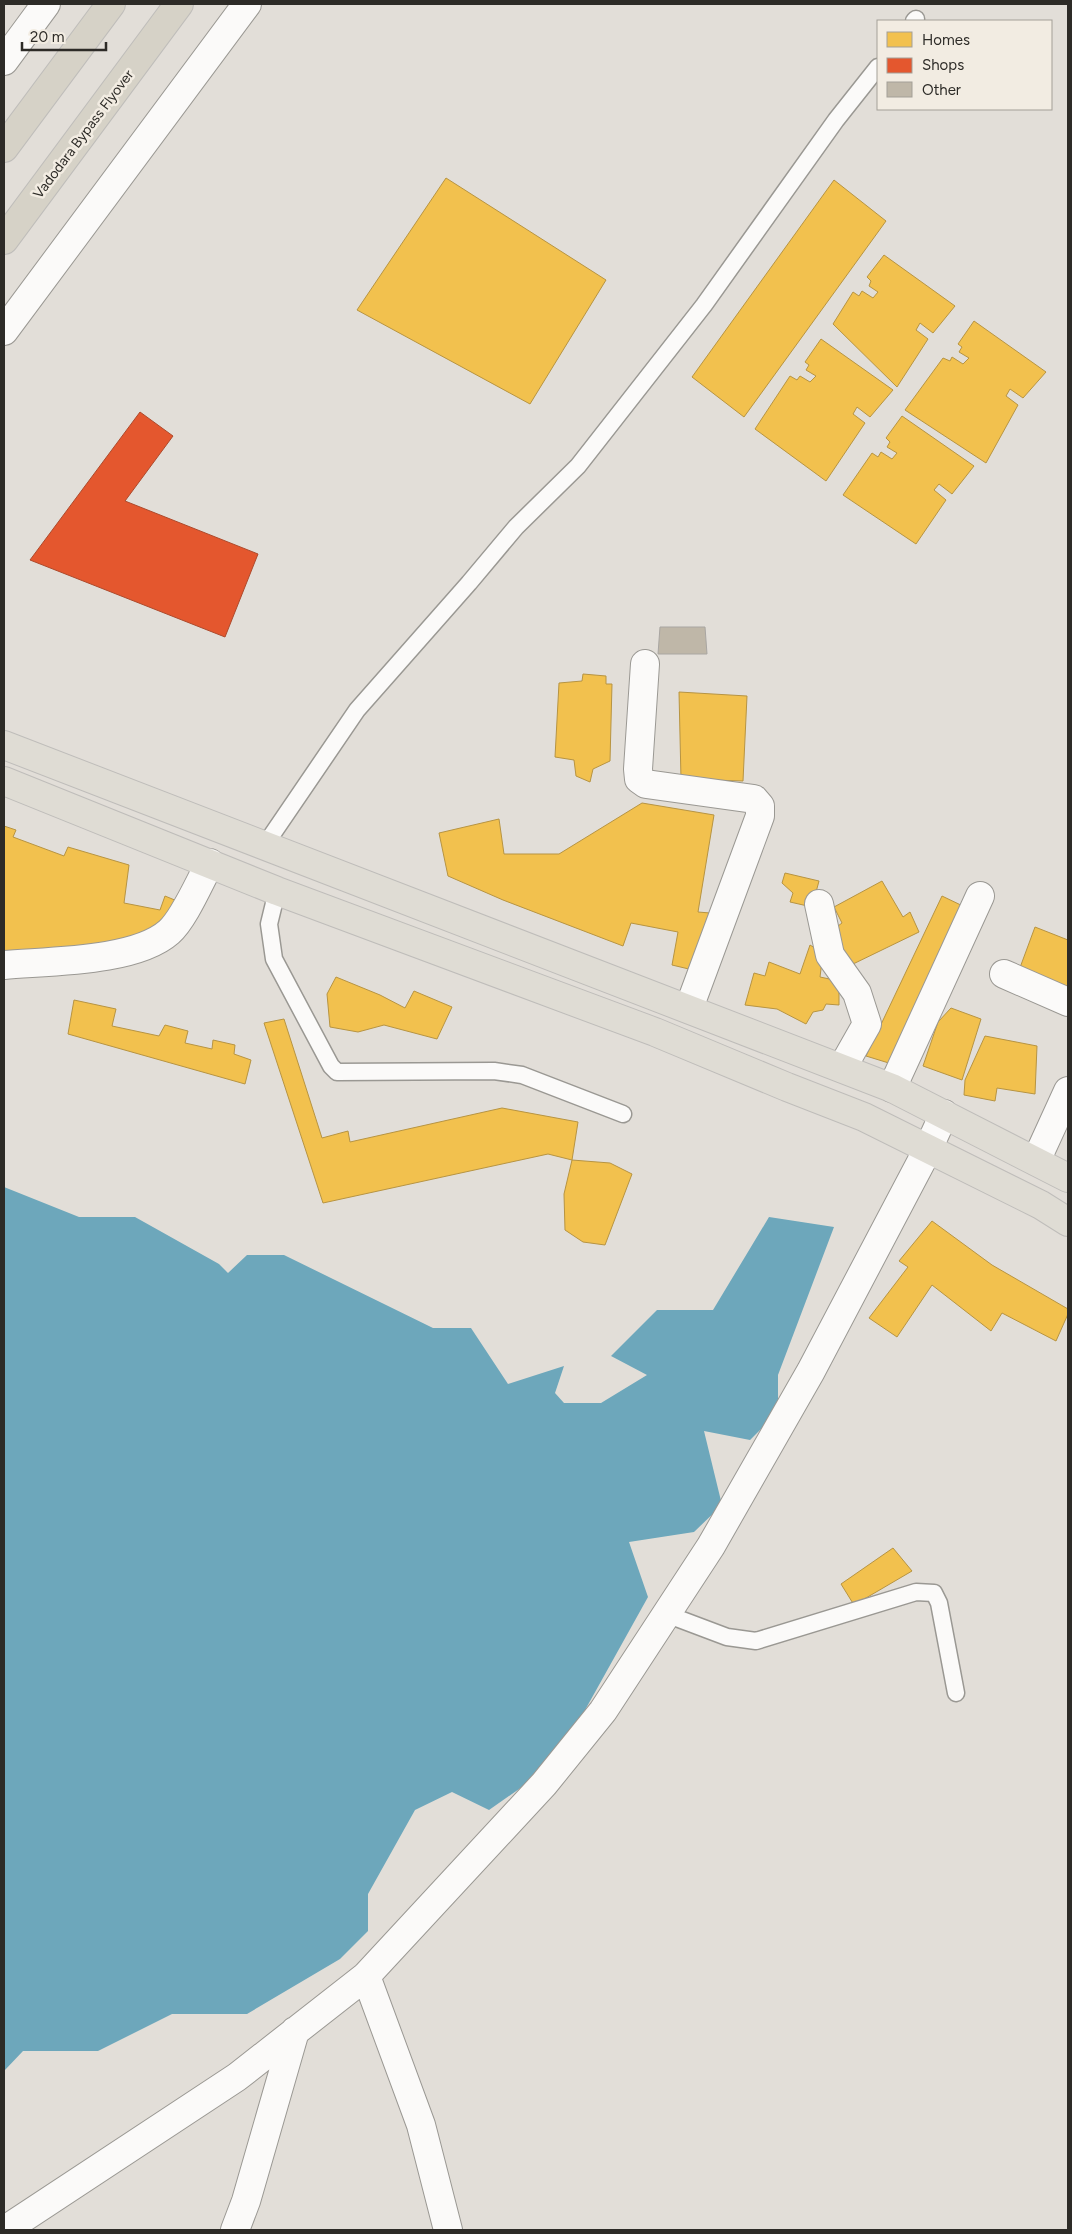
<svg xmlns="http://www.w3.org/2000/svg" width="1072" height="2234" font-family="Figtree,sans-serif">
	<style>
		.water { fill: #6da7bb }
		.homes { fill: #f2c14e; stroke: #b79442 }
		.shops { fill: #e4572e; stroke: #ad4a2c }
		.building { fill: #bfb7a8; stroke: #a9a6a2 }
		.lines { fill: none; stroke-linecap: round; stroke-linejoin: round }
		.service-casing { stroke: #9a9893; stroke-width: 19 }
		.minor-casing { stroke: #9a9893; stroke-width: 30 }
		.tertiary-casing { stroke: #9a9893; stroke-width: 30 }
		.primary-casing { stroke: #bfbdba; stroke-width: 30 }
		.trunk-casing { stroke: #bfbdba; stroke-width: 30 }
		.service { stroke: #fbfaf9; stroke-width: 16 }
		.minor { stroke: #fbfaf9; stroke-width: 28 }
		.tertiary { stroke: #fbfaf9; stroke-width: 28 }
		.primary { stroke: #dfdcd4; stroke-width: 28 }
		.trunk { stroke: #d6d2c7; stroke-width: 28 }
		.labels { text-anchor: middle; stroke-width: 5; stroke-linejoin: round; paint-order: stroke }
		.street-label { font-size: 14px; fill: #2d2b27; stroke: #f2ece2 }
	</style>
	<rect width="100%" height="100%" fill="#e2ded8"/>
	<path class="water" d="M4,1187L79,1217H135L219,1264L228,1273L247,1255H284L433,1328H471L508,1384L564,1366L555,1393L564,1403H601L647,1375L611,1356L657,1310H713L769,1217L834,1227L778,1375V1412L750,1440L704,1431L722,1505L694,1532L629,1542L648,1597L555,1764L489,1810L452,1792L415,1810L368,1894V1931L340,1959L247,2014H172L98,2051H23L5,2070Z"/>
	<path class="homes" d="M446,178L606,280L530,404L357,310Z
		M834,180L886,221L744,417L692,377Z
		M884,255L955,306L933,333L920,323L916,330L928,339L897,387L833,324L853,292L859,296L862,291L873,298L878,292L869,286L871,281L867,277Z
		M974,321L1046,372L1023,398L1010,389L1006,396L1018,405L986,463L905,410L943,358L950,361L952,357L963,364L969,358L959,352L962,347L958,344Z
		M821,339L893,390L870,417L857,407L853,414L865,423L826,481L755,429L790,376L797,380L800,376L810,382L816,376L806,370L809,365L805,362Z
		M902,416L974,466L952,494L939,484L934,490L946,500L916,544L843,495L872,453L878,457L881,452L892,459L897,453L887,447L890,442L886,438Z
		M583,674L606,676V684H612L610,761L593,769L590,782L576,776L574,760L555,757L559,683L582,681Z
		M679,692L747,696L743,781L681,779Z
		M642,803L714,815L698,912L710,913L693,970L672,965L678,932L631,923L623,946L503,900L448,876L439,833L499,819L504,854H559Z
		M4,826L16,830L13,837L64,856L68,847L129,865L124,903L160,910L165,896L182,903L154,938L4,960Z
		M785,873L819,881L812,907L790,902L793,893L782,883Z
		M882,881L903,917L910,912L919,932L851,965L830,932L842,923L834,907Z
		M942,896L967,908L892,1064L866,1056Z
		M1035,927L1068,940V995L1018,973Z
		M810,945L823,953L820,977L839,981V1005L826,1004L823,1010L813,1012L806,1024L777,1009L745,1005L754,973L765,976L769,962L800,974Z
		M336,977L380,995L405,1008L414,991L452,1007L437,1039L384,1025L358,1032L330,1027L327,994Z
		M74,1000L116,1009L112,1026L159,1036L165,1025L188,1031L185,1043L212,1049L213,1040L235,1045L234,1054L251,1060L245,1084L68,1034Z
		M951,1008L981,1019L962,1080L923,1066L938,1022Z
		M284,1019L322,1138L348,1131L350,1142L502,1108L578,1122L572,1160L548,1154L323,1203L264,1023Z
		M985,1036L1037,1046L1035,1094L997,1088L995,1101L964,1095L965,1080Z
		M572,1160L610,1163L632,1174L605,1245L583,1242L565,1230L564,1194Z
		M932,1221L992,1265L1068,1309V1314L1056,1341L1002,1313L991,1331L932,1285L897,1337L869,1318L908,1267L899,1261Z
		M893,1548L912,1571L854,1605L841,1584Z"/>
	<path class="shops" d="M140,412L173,436L125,501L258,554L225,637L30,560Z"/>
	<path class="building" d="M660,627H705L707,654H658Z"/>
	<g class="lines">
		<defs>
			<path id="service" d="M914,21L916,19
				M265,845L357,710L469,583L516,527L578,466L704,305L836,120L878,67
				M277,891L269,924L274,959L331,1066L337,1072L494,1071L522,1075L623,1114
				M666,1614L727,1637L756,1641L916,1592L934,1593L939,1603L956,1693"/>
			<path id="minor" d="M645,664L638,769L639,779L646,784L754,799L760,806V816L689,1008
				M819,904L830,955L857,993L867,1024L842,1068
				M4,965C49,961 135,962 169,932C184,919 200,881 210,863
				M1004,974L1068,1002
				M892,1088L980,896
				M1036,1161L1068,1091
				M366,1976L421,2125L448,2230
				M5,2230L237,2077L366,1976L544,1784L603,1711L711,1546L811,1371L928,1149L944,1114
				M235,2230L246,2201L295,2031"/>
			<path id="tertiary" d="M4,61L46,4
				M4,331L247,4"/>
			<path id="primary" d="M4,745L892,1088L1068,1178
				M4,781L277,891L655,1032L787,1087L864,1117L1041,1205L1068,1222"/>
			<path id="trunk" d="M4,148L111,4
				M4,240L179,4"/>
		</defs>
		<use href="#service" class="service-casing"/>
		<use href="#minor" class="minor-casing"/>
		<use href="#tertiary" class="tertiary-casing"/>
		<use href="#primary" class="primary-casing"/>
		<use href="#trunk" class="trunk-casing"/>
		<use href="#service" class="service"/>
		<use href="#minor" class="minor"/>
		<use href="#tertiary" class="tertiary"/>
		<use href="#primary" class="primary"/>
		<use href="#trunk" class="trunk"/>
	</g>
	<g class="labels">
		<g class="street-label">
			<text transform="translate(83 134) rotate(-53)" y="5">Vadodara Bypass Flyover</text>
		</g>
	</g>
	<rect width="1072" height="2234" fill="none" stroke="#2d2b27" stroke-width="10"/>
	<rect x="877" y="20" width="175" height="90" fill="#f2ece2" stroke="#a39f97"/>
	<rect x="887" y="32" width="25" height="15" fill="#f2c14e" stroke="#a39f97"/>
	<text x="922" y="45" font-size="15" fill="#2d2b27">Homes</text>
	<rect x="887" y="58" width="25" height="15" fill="#e4572e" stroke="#a39f97"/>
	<text x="922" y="70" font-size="15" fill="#2d2b27">Shops</text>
	<rect x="887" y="82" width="25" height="15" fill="#bfb7a8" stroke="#a39f97"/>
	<text x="922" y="95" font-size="15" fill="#2d2b27">Other</text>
	<path d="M22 42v8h84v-8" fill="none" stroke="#2d2b27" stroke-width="2.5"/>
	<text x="30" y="42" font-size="15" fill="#2d2b27" stroke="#f2ece2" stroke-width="4" paint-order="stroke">20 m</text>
</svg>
